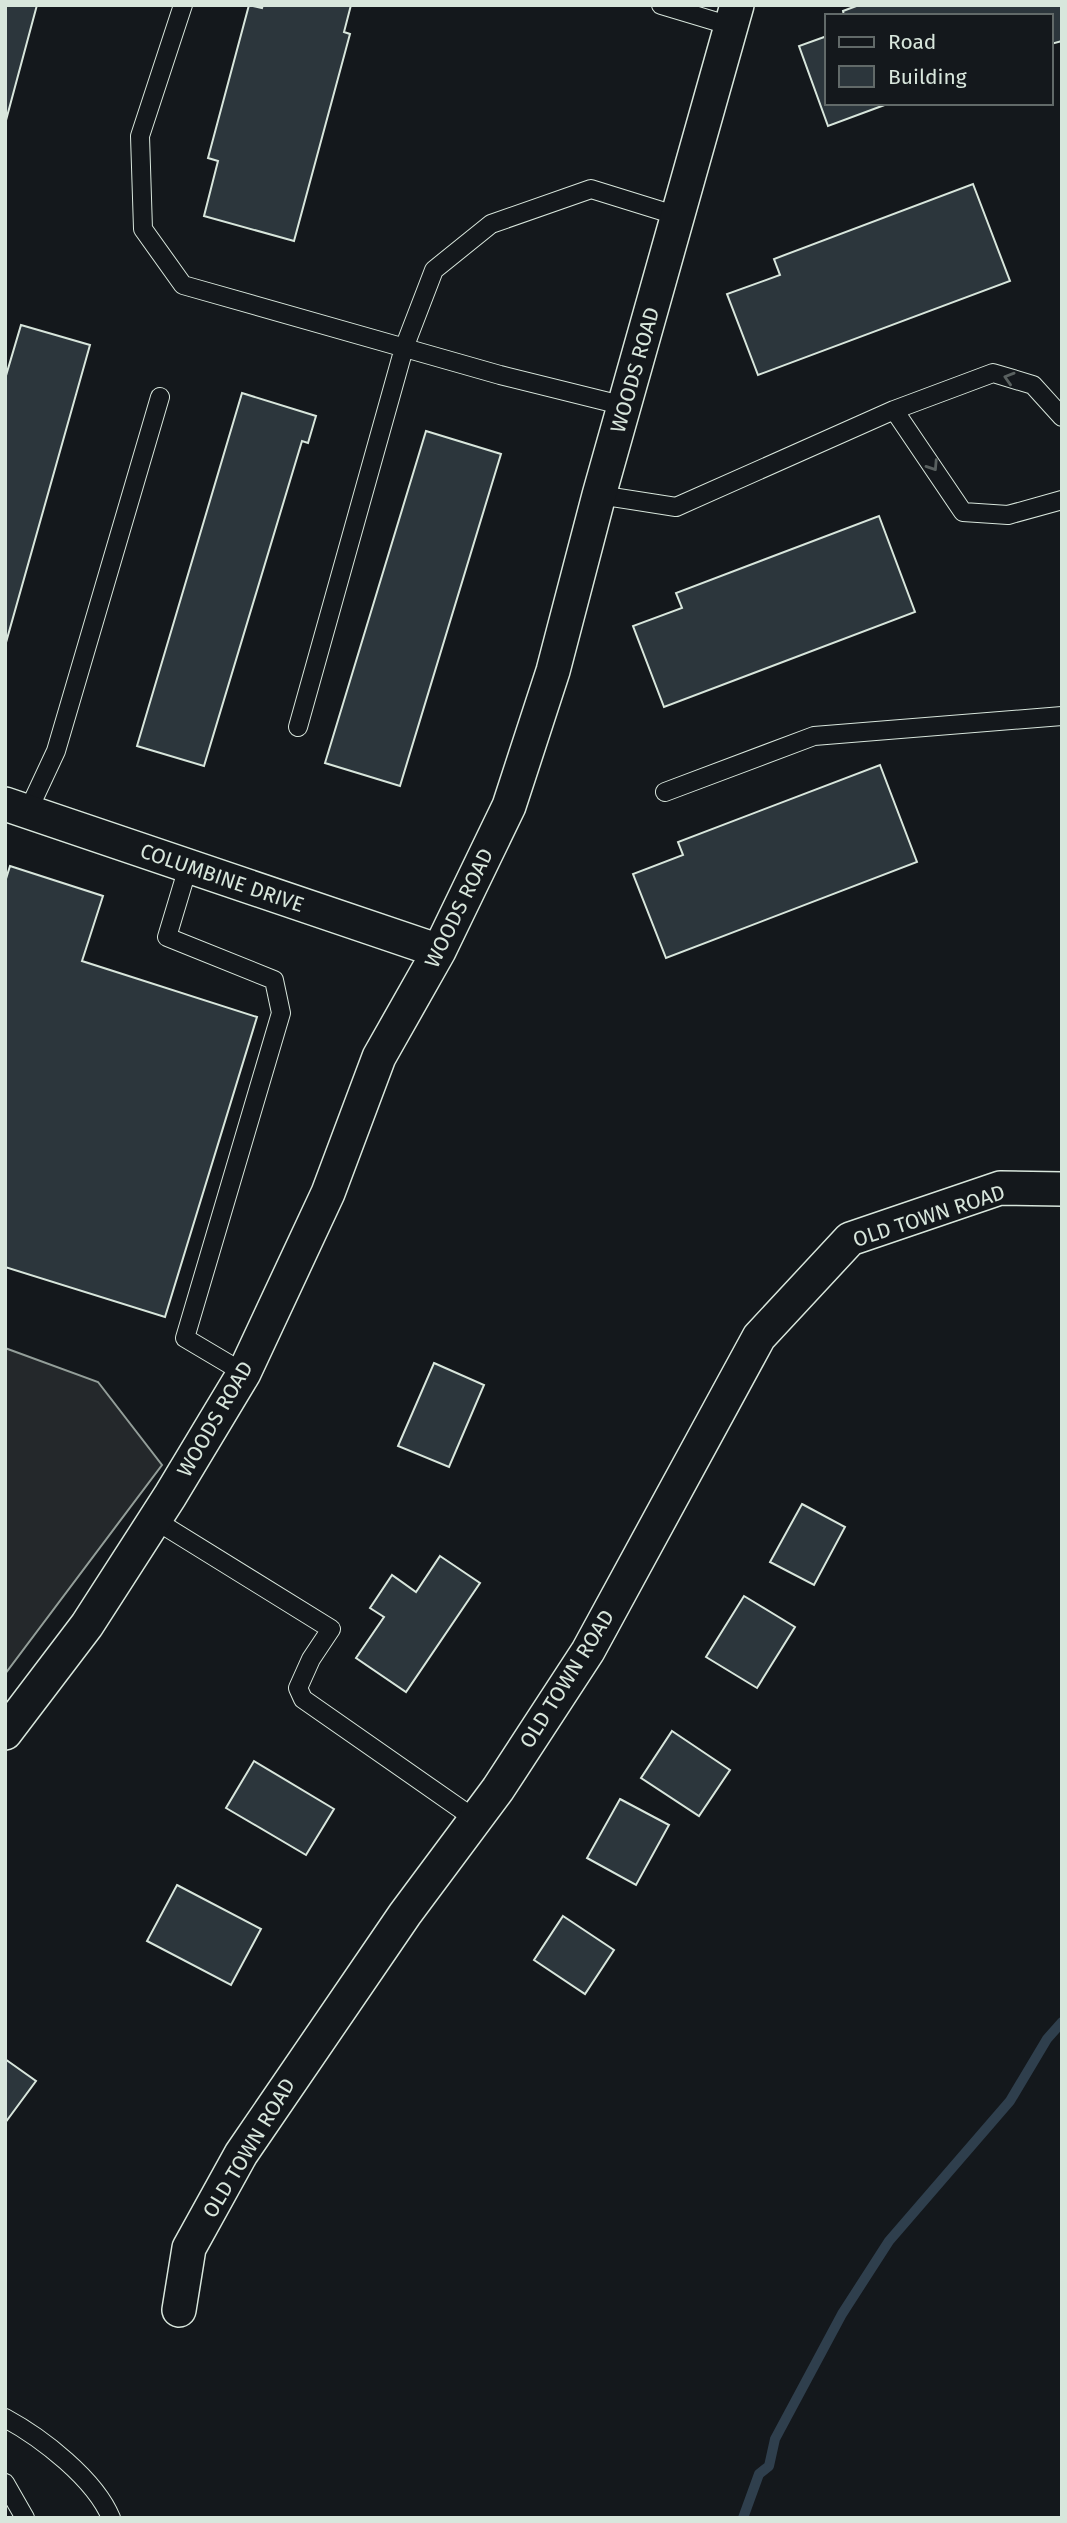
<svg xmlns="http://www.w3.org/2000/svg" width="1067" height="2523" font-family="'Fira Sans',sans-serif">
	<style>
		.parking { fill: #24282b; stroke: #939e99; stroke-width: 2 }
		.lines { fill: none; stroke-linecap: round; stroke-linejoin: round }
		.stream { stroke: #2f3f4d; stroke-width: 10 }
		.building { fill: #2c363c; stroke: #d8e6dc; stroke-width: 2 }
		.lane-casing { stroke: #d8e6dc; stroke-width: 20 }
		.street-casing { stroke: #d8e6dc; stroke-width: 36 }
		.lane { stroke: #14181c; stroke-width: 18 }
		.street { stroke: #14181c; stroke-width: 33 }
		.oneway { stroke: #59605f }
		.labels { text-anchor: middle; stroke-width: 5; stroke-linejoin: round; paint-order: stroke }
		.street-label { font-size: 21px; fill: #d8e6dc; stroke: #14181c }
	</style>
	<rect width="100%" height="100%" fill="#14181c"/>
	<path class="parking" d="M5,1348L98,1382L162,1465L5,1674Z"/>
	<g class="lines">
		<path class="stream" d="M743,2518L759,2474L769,2466L775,2439L842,2314L889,2241L1010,2101L1047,2039L1062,2022"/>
	</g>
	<path class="building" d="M5,5H37L5,124Z
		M249,5L262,8L263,5H351L344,32L350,34L294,241L204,216L218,161L208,158Z
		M859,5H1062V41L1051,44V16H844L843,11Z
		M827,36V103H890L828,126L799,46Z
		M973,184L1010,281L758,375L727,294L780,275L774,259Z
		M21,325L90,345L5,646V379Z
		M242,393L316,416L308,443L302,441L204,766L137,746Z
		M426,431L501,454L400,786L325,763Z
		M879,516L915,612L664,707L633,626L682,608L676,593Z
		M880,765L917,862L666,958L633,874L683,855L678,842Z
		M10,866L103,896L82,961L257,1017L165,1317L5,1267V882Z
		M434,1363L484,1385L449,1467L398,1446Z
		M802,1504L845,1527L814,1585L770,1562Z
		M440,1556L480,1583L406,1692L356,1658L384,1617L370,1608L392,1575L416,1592Z
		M744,1596L795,1627L757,1688L706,1657Z
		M672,1731L730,1770L699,1816L641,1778Z
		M254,1761L334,1809L306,1855L226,1808Z
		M620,1799L669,1825L636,1885L587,1858Z
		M177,1885L261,1929L231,1985L147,1941Z
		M563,1916L614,1950L585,1994L534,1960Z
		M5,2059L36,2081L5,2123Z"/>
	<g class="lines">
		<defs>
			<path id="lane" d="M183,5L140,136L143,229L183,285L500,375L625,406
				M661,5L731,26
				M894,410L963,512L1008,515L1062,500
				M599,495L676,507L894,410L993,373L1033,385L1062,417
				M298,727L404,348L434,270L491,224L591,189L678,216
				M665,792L814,736L1062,716
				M28,811L56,751L160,397
				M188,867L167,937L274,980L281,1013L185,1338L244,1373
				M155,1520L331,1629L311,1659L298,1688L303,1699L475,1819
				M5,2418C42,2438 95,2479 111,2518
				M5,2483L25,2518"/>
			<path id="street" d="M5,804L439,951
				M5,1733L87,1625L170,1496L244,1373L328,1193L379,1057L439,951L509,806L553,671L599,495L737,5
				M179,2310L189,2248L241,2154L405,1914L498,1789L588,1651L759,1337L850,1239L1000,1188L1062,1189"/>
		</defs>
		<use href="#lane" class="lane-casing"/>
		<use href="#street" class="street-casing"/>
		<use href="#lane" class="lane"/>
		<use href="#street" class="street"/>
	</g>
	<defs><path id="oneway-chevron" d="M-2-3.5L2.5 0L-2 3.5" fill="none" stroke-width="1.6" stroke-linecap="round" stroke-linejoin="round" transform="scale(1.75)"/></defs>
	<g class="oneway">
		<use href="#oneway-chevron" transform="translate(1009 378) rotate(-163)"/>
		<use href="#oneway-chevron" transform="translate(933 466) rotate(57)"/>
	</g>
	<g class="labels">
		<g class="street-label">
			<text transform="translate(635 370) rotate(-74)" y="7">WOODS ROAD</text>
			<text transform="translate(222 878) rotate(19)" y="7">COLUMBINE DRIVE</text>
			<text transform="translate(459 908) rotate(-64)" y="7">WOODS ROAD</text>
			<text transform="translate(929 1216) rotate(-18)" y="7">OLD TOWN ROAD</text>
			<text transform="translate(215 1419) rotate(-60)" y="7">WOODS ROAD</text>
			<text transform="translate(567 1679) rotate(-58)" y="7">OLD TOWN ROAD</text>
			<text transform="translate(249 2148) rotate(-59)" y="7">OLD TOWN ROAD</text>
		</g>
	</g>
	<rect width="1067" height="2523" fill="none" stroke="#d8e6dc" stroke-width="14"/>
	<rect x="825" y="14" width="228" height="91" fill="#14181c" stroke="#626a69" stroke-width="2"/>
	<rect x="839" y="37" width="35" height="10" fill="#14181c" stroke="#626a69" stroke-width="2"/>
	<text x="888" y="49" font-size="21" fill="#d8e6dc">Road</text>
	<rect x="839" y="66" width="35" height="21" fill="#2c363c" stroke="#626a69" stroke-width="2"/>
	<text x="888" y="84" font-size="21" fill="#d8e6dc">Building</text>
</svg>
